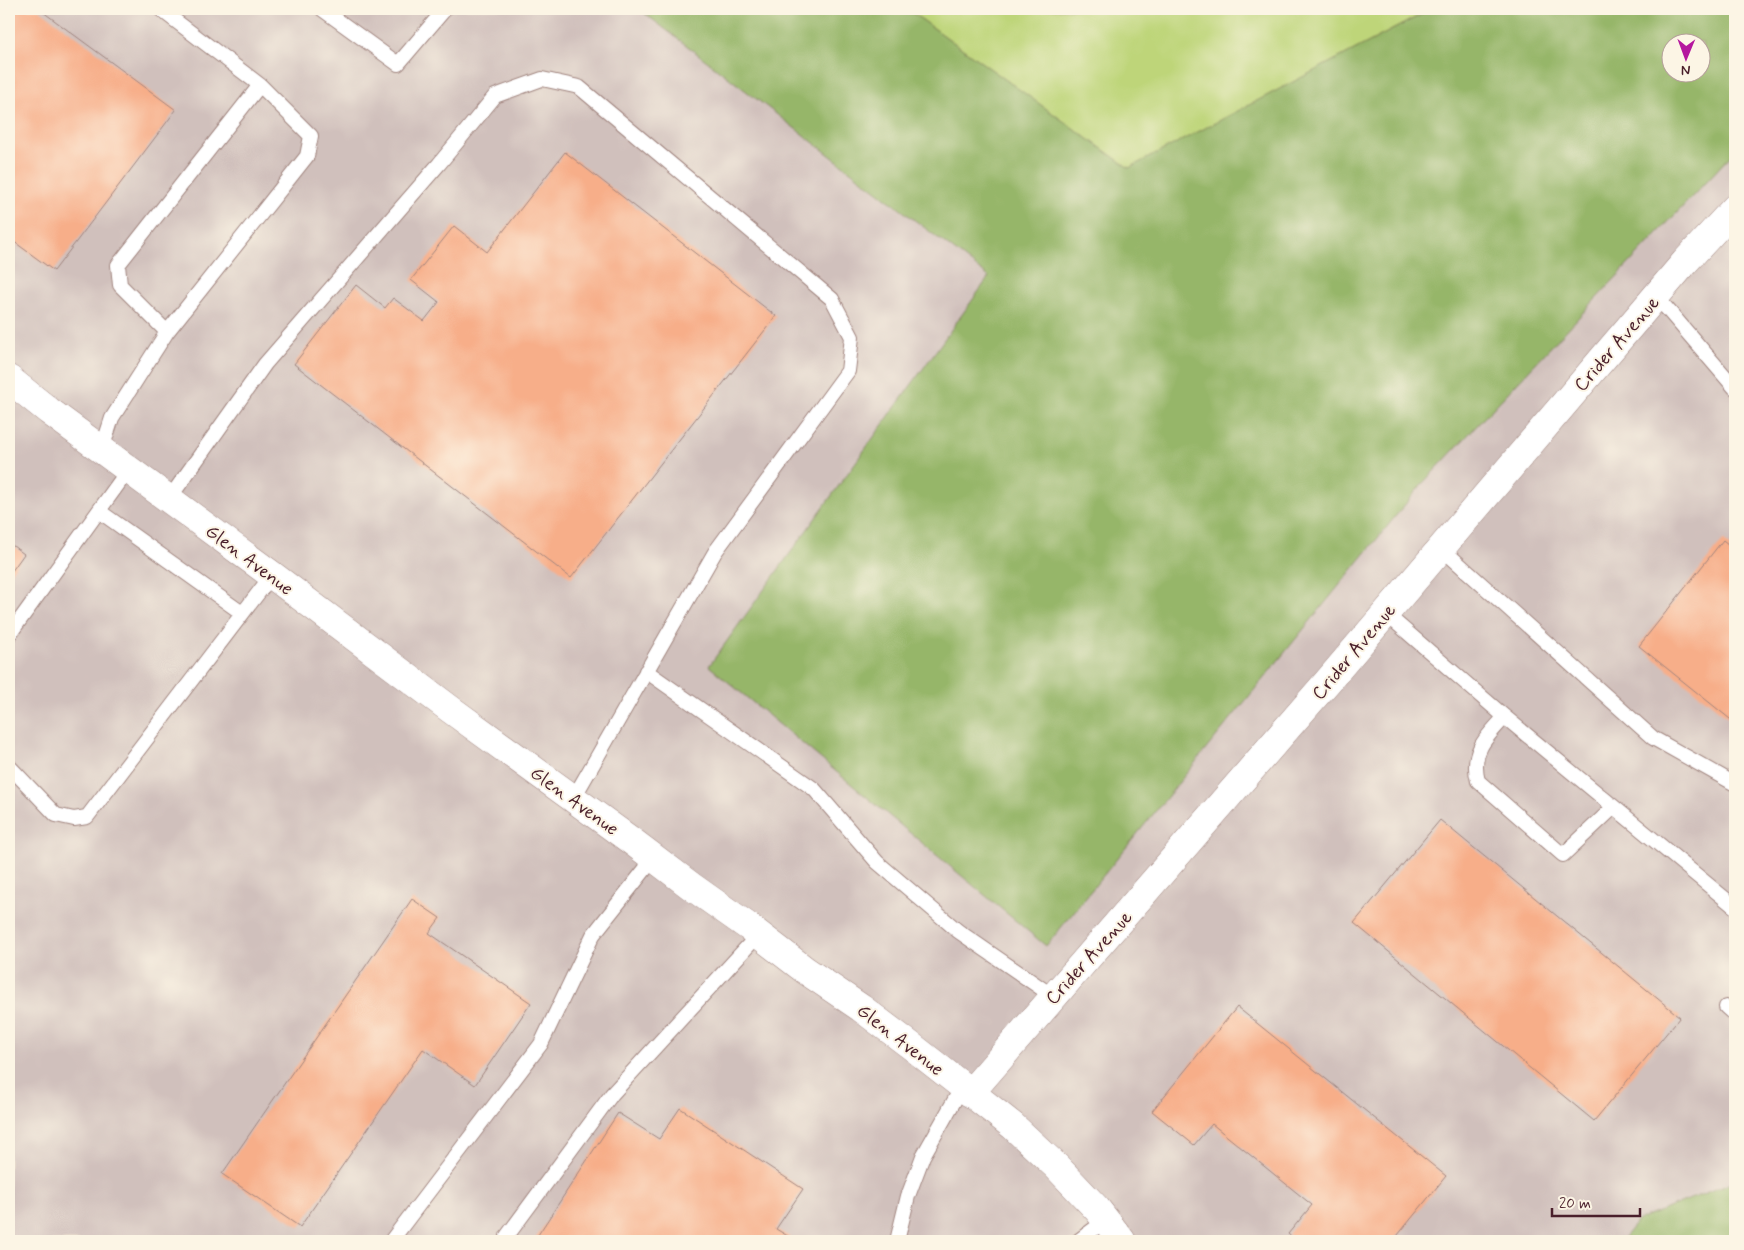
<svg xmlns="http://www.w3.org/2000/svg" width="1744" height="1250" font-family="Mynerve,sans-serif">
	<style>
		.industrial { fill: #d0c0bc; fill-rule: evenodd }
		.green { fill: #bed579; stroke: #847a52 }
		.forest { fill: #96b669; stroke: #706a4a; fill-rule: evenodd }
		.building { fill: #f7ae89 }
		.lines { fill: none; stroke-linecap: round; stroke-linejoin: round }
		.lane-casing { stroke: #a0847e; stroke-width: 16 }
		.street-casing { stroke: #a0847e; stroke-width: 29 }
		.lane { stroke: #fff; stroke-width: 14 }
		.street { stroke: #fff; stroke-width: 28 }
		.labels { text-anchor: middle; stroke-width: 4; stroke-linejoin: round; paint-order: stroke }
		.street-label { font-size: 19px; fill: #4a1f2b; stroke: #fcf5e5 }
	</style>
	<rect width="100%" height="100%" fill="#fcf5e5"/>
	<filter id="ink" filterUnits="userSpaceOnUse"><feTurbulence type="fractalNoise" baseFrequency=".02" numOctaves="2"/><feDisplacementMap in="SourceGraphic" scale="10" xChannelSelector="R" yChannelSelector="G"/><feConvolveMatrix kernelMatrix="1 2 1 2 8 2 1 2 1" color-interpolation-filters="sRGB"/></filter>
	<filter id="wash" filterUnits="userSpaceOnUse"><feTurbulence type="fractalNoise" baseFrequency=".0096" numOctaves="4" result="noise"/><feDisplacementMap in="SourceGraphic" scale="20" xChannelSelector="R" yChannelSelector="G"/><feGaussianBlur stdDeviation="1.12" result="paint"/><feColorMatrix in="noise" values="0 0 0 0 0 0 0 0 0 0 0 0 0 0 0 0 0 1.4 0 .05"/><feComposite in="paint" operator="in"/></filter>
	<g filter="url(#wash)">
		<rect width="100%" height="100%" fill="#f5e9d0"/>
		<path class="industrial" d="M9,9H1735V1241H9ZM1672,42H1702V72H1672Z"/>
		<path class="green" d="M907,9H1432L1129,169Z"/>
		<path class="forest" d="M639,9H907L1129,168L1432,9H1735V151L1421,485L1046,946L709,666L989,277ZM1672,42H1702V72H1672Z
			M1735,1181V1241H1621L1638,1220Z"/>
		<g id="blocks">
			<path class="building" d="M9,9H39L176,110L54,271L9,238Z
				M565,152L776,316L571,578L294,364L356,285L385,308L393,298L424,321L439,302L411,280L454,226L487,252Z
				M1723,540L1735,550V723L1639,646Z
				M9,543L24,554L9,575Z
				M1440,820L1680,1017L1594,1121L1354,923Z
				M412,899L440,918L429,933L531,1003L475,1085L423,1049L300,1227L222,1174Z
				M1237,1007L1446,1176L1393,1241H1296L1288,1234L1312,1205L1212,1124L1194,1145L1152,1111Z
				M680,1108L803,1189L776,1229L796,1241H534L618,1113L659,1139Z"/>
		</g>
	</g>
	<g filter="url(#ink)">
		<use href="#blocks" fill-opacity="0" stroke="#a0847e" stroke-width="1"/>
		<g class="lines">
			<defs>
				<path id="lane" d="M322,9L398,64L445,9
					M1656,296L1735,388
					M167,332L120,285L118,265L260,85
					M102,449L112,418L167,332L307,156L311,136L260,85L160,9
					M169,499L265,364L439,164L495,96L542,79L579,87L832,299L852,337L848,371L715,552L573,799
					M99,511L242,613
					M1440,547L1653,738L1735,784
					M1385,613L1505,717L1735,907
					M9,635L129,469
					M646,671L814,789L877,862L958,931L1054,997
					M1505,717C1486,737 1470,752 1478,781L1563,855L1614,807
					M9,766L56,815L74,819L87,817L272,575
					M1726,1007L1735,1015
					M507,1236L612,1094L759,934
					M391,1241L541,1044L593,935L654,858
					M897,1241L908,1196L923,1156L962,1087
					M1078,1241L1106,1220"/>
				<path id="street" d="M9,379L49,411L272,575L450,709L633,842L691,886L749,927L805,970L861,1008L914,1048L1013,1126L1057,1167L1097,1209L1122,1241
					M970,1093L1328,681L1685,262L1735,208"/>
			</defs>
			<use href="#lane" class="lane-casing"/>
			<use href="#street" class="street-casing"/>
			<use href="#lane" class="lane"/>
			<use href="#street" class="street"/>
		</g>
	</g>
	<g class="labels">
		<g class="street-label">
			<text transform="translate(1616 343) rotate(-49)" y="7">Crider Avenue</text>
			<text transform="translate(250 559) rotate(37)" y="7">Glen Avenue</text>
			<text transform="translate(1353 651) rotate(-50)" y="7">Crider Avenue</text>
			<text transform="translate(575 800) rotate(36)" y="7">Glen Avenue</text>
			<text transform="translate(1088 957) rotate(-48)" y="7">Crider Avenue</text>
			<text transform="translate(901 1039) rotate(38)" y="7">Glen Avenue</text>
		</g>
	</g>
	<rect width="1744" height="1250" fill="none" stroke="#fcf5e5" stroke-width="30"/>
	<g transform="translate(1686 58) rotate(181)"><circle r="24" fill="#fcf5e5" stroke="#b59f9b"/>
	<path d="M0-4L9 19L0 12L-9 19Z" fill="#b5179e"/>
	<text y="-8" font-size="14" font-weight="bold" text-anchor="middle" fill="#4a1f2b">N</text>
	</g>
	<path d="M1552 1208v8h88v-8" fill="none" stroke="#4a1f2b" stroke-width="2.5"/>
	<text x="1559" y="1208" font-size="15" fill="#4a1f2b" stroke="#fcf5e5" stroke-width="4" paint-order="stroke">20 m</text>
</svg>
